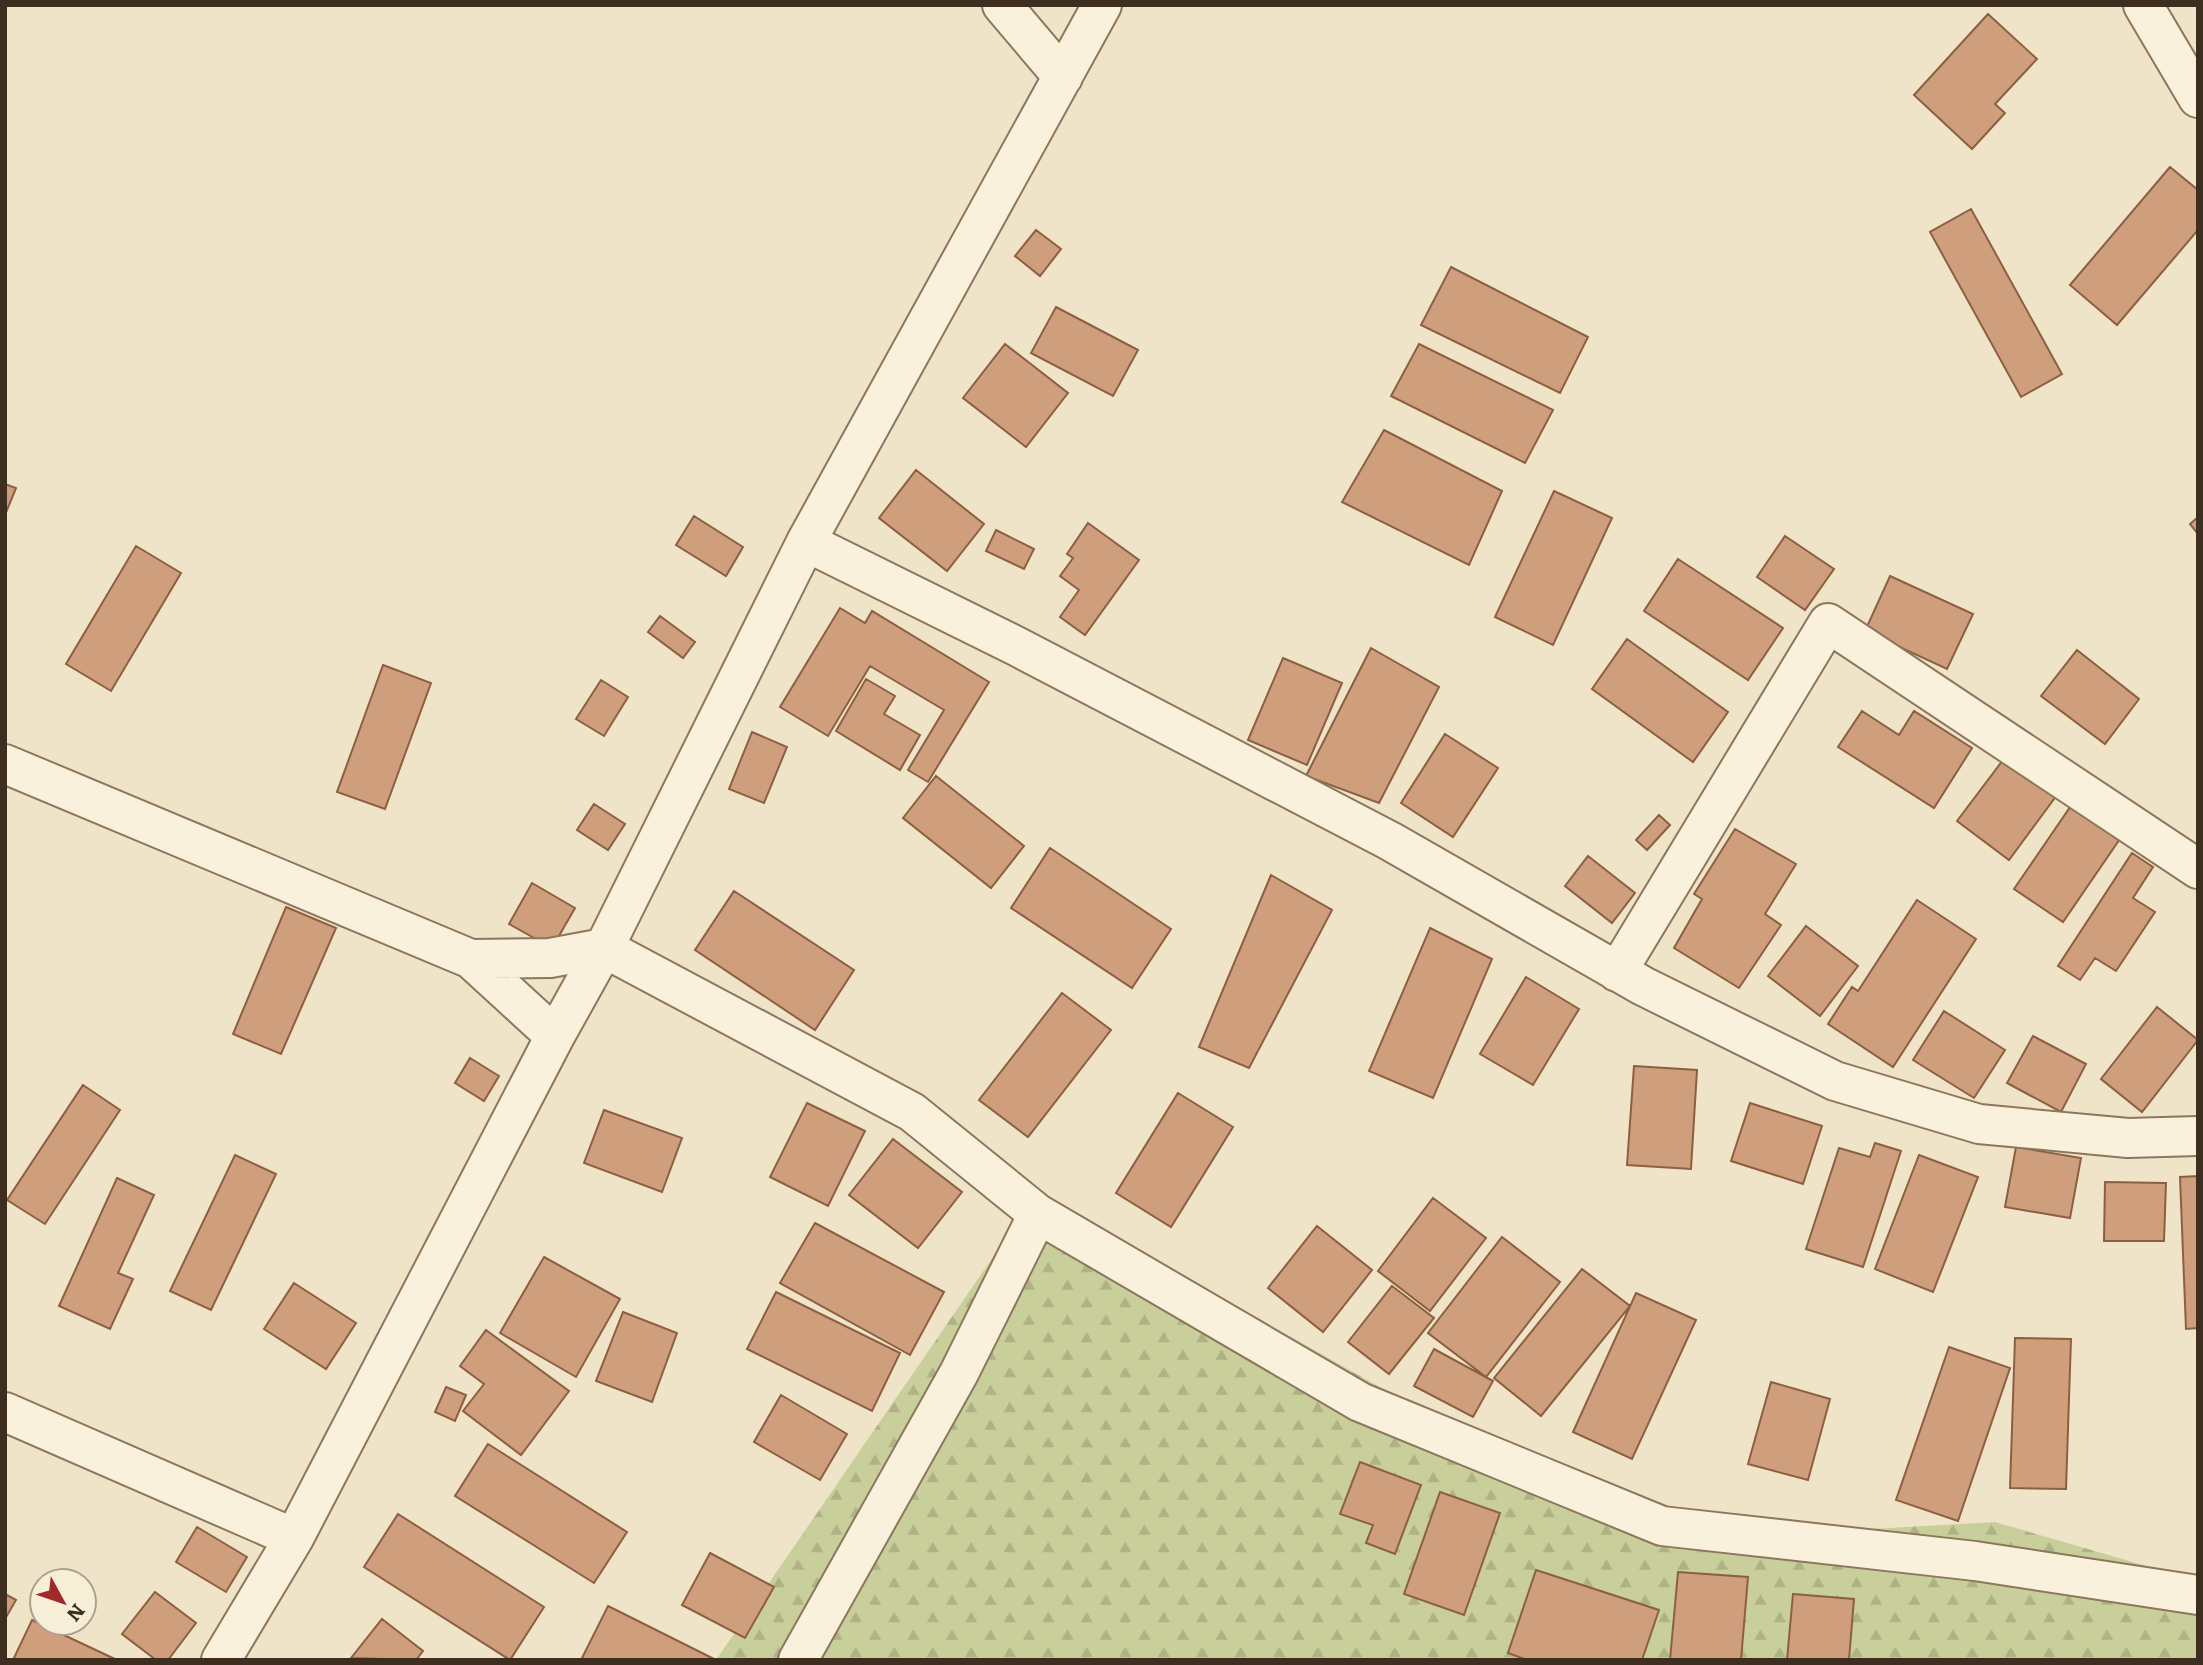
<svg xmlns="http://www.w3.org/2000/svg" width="2203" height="1665" font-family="Literata,serif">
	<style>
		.forest { fill: url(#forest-firs) }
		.building { fill: #cf9f7d; stroke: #8d5f41; stroke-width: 2 }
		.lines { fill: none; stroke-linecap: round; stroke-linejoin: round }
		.street-casing { stroke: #8d765c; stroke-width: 42 }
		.street { stroke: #faf1dc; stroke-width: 38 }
	</style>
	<defs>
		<pattern id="forest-firs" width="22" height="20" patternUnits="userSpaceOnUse" patternTransform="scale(1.75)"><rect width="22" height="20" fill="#c9cf9b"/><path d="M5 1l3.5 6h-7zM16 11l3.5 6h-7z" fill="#aeb285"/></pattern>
	</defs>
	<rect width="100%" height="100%" fill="#f0e4c8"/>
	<path class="forest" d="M1037,1193L1422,1411L1660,1541L1995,1522L2198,1581V1660H716Z"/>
	<path class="building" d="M1988,14L2037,59L1995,104L2005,113L1972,149L1914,95Z
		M2170,167L2198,190V230L2117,325L2070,285Z
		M1971,209L2062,374L2021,397L1930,232Z
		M1036,230L1061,249L1040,276L1015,256Z
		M1451,267L1588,337L1560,393L1421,325Z
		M1056,307L1138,350L1113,396L1031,353Z
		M1005,344L1068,393L1026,447L963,398Z
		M1419,344L1553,410L1525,463L1391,396Z
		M1384,430L1502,491L1469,565L1342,502Z
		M916,470L984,524L947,571L879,518Z
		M5,484L16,488L5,515Z
		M1554,491L1612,518L1553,645L1495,617Z
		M694,516L743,547L726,576L676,545Z
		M2198,517V534L2190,524Z
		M1088,523L1139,560L1085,635L1060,617L1079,590L1060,576L1073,558L1067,554Z
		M996,530L1034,549L1024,569L986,551Z
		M1785,536L1834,569L1805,610L1757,577Z
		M136,546L181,573L111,691L66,664Z
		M1678,559L1783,628L1748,680L1644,611Z
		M1890,576L1973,614L1947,669L1865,631Z
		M840,608L865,623L872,611L989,682L928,782L908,770L944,710L870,666L828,736L780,707Z
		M660,616L695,642L683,658L648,632Z
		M1627,639L1728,712L1693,762L1592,689Z
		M1371,648L1439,687L1379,803L1306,776Z
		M2077,650L2139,699L2105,744L2041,696Z
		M1283,658L1342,683L1307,765L1248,740Z
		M383,665L431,683L385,809L337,792Z
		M866,679L895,696L884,714L920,735L900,770L836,731Z
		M601,680L628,697L604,736L576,719Z
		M1862,711L1899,735L1914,711L1972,748L1934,808L1838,747Z
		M752,732L787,747L764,803L729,789Z
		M1445,734L1498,768L1453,837L1401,803Z
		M2006,756L2057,795L2009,860L1957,821Z
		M936,776L1024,846L991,888L903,818Z
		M2077,797L2126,830L2063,922L2014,889Z
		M594,804L625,824L608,850L577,830Z
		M1659,815L1670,825L1647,850L1636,840Z
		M1735,829L1796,864L1765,914L1781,925L1739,988L1674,948L1702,899L1694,894Z
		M1050,848L1171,929L1132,988L1011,908Z
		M2132,853L2153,867L2133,898L2155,912L2116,971L2095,958L2080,980L2058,966Z
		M1588,856L1635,893L1612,923L1565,886Z
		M1271,875L1332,910L1249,1068L1199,1047Z
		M532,883L575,908L552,948L509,924Z
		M734,891L854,970L815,1030L695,950Z
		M1917,900L1976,939L1893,1067L1828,1024L1852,987L1858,991Z
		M286,907L336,928L281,1054L233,1034Z
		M1806,926L1858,966L1820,1016L1768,976Z
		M1430,928L1492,959L1433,1098L1369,1071Z
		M1526,977L1579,1009L1533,1085L1480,1054Z
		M1062,993L1111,1030L1028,1137L979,1100Z
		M2157,1007L2198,1040L2142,1112L2101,1079Z
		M1944,1011L2005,1050L1974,1098L1913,1060Z
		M2033,1036L2086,1064L2061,1112L2007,1083Z
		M470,1058L499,1076L484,1101L455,1083Z
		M1634,1066L1697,1070L1691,1169L1627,1165Z
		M83,1085L120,1110L45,1224L7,1200Z
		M1178,1093L1233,1127L1171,1227L1116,1193Z
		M807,1103L865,1131L828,1206L770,1177Z
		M1750,1103L1822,1126L1803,1184L1731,1161Z
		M604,1110L682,1138L662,1192L584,1163Z
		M893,1139L962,1192L918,1248L849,1195Z
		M1875,1143L1901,1151L1863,1267L1806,1249L1839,1148L1870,1157Z
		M2016,1147L2081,1158L2070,1218L2005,1207Z
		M235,1155L276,1174L211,1310L170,1291Z
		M1919,1155L1978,1177L1933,1292L1875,1269Z
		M2198,1176V1328L2186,1329L2180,1177Z
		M117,1178L154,1195L118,1273L133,1279L110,1329L59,1306Z
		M2105,1182L2166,1183L2164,1241H2104Z
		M1433,1198L1486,1238L1430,1311L1378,1271Z
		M815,1223L944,1292L910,1355L780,1283Z
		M1317,1226L1372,1270L1323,1332L1268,1288Z
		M1502,1237L1560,1282L1486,1377L1428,1333Z
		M544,1257L620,1299L576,1377L500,1333Z
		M1582,1269L1630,1306L1541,1416L1494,1378Z
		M294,1283L356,1323L326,1369L264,1329Z
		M1392,1286L1434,1318L1389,1374L1348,1342Z
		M776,1292L900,1353L872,1411L747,1349Z
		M1636,1293L1696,1320L1632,1459L1573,1432Z
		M623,1312L677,1333L652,1402L596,1381Z
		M486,1330L569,1391L521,1455L463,1411L484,1384L460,1366Z
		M2015,1338L2071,1339L2066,1489L2010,1488Z
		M1949,1347L2010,1368L1958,1521L1896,1500Z
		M1434,1349L1493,1381L1473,1417L1414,1386Z
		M1771,1382L1830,1399L1808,1480L1748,1464Z
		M446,1387L466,1395L455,1421L435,1412Z
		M781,1395L847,1434L820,1480L754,1442Z
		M488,1444L627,1532L594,1583L455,1496Z
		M1360,1462L1421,1485L1395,1554L1366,1543L1373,1525L1340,1514Z
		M1440,1492L1500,1513L1464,1615L1404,1594Z
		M398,1514L544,1607L510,1660L364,1567Z
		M197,1527L247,1557L226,1592L176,1562Z
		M710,1553L774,1587L745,1638L682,1605Z
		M1536,1570L1659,1610L1642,1660H1527L1508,1653Z
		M1678,1572L1748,1577L1741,1660H1670Z
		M155,1592L196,1623L168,1660H156L122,1634Z
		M5,1594L16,1600L5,1619Z
		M1793,1594L1854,1599L1849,1660H1787Z
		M608,1606L716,1660H581Z
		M382,1619L423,1651L416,1660L351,1658Z
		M32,1620L117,1660H13Z"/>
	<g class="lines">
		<defs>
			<path id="street" d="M1002,5L1063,77
				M2143,5L2198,98
				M806,542L1018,647L1390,841L1643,986L1835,1081L1979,1124L2128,1138L2198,1136
				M5,764L471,959L550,958L604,948L912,1112L1038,1214L1360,1402L1662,1526L1975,1561L2198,1595
				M471,959L555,1036
				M1617,972L1828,623L2198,869
				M5,1412L294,1538
				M221,1660L294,1538L555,1036L604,948L806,542L1102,5
				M798,1660L959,1373L1038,1214"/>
		</defs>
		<use href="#street" class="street-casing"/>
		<use href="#street" class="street"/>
	</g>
	<rect width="2203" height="1665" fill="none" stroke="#3d2e20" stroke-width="14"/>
	<g transform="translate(63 1602) rotate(130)"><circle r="33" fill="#f7eed8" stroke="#ada18e" stroke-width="2"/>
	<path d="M0-5L12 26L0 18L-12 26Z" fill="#9e2a2b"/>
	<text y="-10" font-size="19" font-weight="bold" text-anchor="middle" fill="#3d2e20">N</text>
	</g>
</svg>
